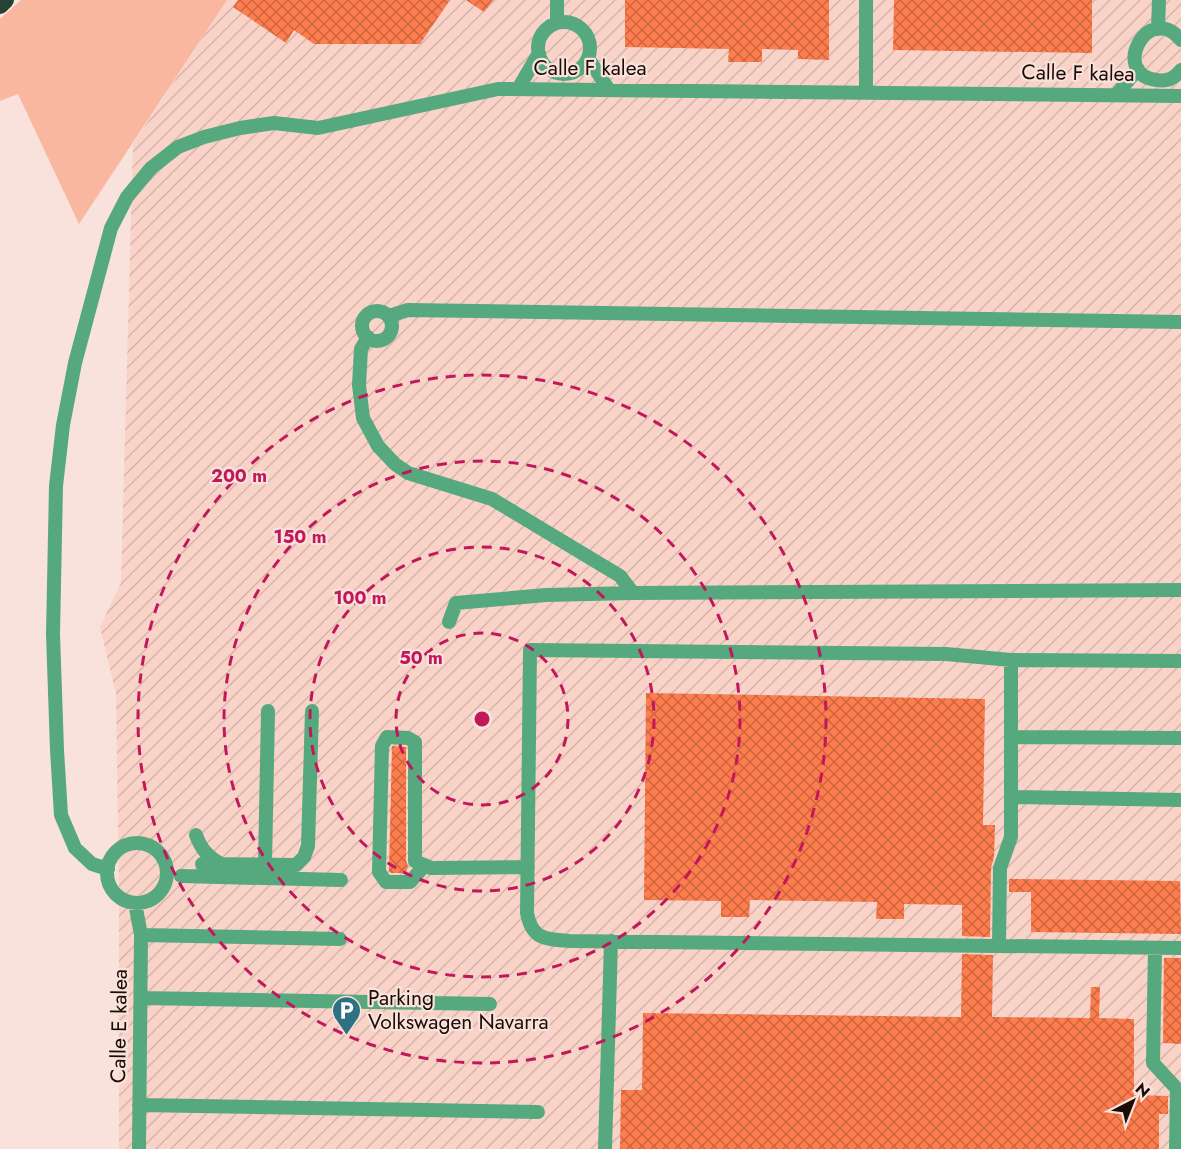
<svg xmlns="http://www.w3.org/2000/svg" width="1181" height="1149" font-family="Jost,sans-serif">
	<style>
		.industrial { fill: url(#industrial-furrows) }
		.grass { fill: #fab7a0 }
		.building { fill: url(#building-cross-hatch) }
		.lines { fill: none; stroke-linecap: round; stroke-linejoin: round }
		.minor { stroke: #56a97f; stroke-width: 14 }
		.highway { stroke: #254333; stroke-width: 18 }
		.ring { fill: none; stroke: #c2185b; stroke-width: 3; stroke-dasharray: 10 8 }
		.labels { text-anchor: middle; stroke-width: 4.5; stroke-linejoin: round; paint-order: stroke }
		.street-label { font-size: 21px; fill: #1d0b06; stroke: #f8e2db }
		.poi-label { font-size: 21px; fill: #1d0b06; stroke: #f8e2db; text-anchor: start }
		.centre { fill: #c2185b; stroke: #f8e2db; stroke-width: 3 }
		.ring-label { font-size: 18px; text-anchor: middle; font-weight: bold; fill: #c2185b; stroke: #f8e2db; stroke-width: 4.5; stroke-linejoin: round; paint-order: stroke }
	</style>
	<defs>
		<pattern id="industrial-furrows" width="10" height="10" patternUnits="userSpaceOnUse" patternTransform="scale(1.5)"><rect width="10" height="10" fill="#f9d3c7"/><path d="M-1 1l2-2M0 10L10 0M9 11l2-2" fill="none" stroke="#d5b4a9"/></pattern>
		<pattern id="building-cross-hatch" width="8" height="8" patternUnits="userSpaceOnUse" patternTransform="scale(1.5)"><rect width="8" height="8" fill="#fe7d4e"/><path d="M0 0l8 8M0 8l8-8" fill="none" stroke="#cd653f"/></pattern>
	</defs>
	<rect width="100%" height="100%" fill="#f8e2db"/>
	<path class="industrial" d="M227,0H1181V1149H119V894L116,694L100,627L121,583L133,144Z"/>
	<path class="grass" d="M21,0H227L79,224L18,94L0,101V19Z"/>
	<path class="building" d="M238,0H450L420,44H314L294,30L286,43L233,7Z
		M466,0H493L484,12Z
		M625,0H829V60L798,59V50L762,49V62H728L729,49L625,47Z
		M894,0H1092V53L893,50Z
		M646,693L985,699L983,825H995L994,857L991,868L990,937L962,936V905L904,904V919H876L877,902L750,900L749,917H721V901L644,900Z
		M392,746L406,747V861L408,866L406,873H391L389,871Z
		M1009,879L1180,881L1181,934L1031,932V892H1009Z
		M962,954L993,955L992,1017L1090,1018L1091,987H1100L1099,1018L1134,1019V1095L1168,1096V1114H1159V1149H620L621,1090H642L643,1013L961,1017Z
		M1164,958H1181V1044L1163,1043Z"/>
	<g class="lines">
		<path class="minor" d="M557,0V23
			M866,0V91
			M538 48a26 26 0 1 1 52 0a26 26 0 1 1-52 0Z
			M1158,29L1159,0
			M1181,40C1148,0 1109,75 1157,80C1167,82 1175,78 1181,70
			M588,58L609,90
			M518,89L539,53
			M1116,95L1138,69
			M362 326a15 15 0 1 1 30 0a15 15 0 1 1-30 0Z
			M389,316L408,310L1181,322
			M368,337L361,349L359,385L363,418L378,446L395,464L408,473L492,499L620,576L633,593
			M449,622L456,603L546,595L633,593L1181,590
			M1181,661L1011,660L946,654L530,650L527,913C532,940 546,939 569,941L1181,948
			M1011,737L1181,738
			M1011,797L1181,800
			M196,835C201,849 208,857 221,864
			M107 873a30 30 0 1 1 60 0a30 30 0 1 1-60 0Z
			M202,864L296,865L304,857L308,846L312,711
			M265,865L268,711
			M425,865L410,882H386L379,872L382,746L387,737L408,738L415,742V861L431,868L528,867
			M108,869L92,864L75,848L61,815L57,750L53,634L56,486L63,425L75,363L111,228L127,197L151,168L178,147L204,137L240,128L274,123L318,128L498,89L1181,96
			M181,876L341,880
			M135,903L141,935L139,1149
			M141,935L340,939
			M999,946L1000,868L1011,837V660
			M1155,948L1153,1063L1177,1089L1176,1149
			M141,998L490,1004
			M139,1105L538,1112
			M605,1149L611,941"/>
		<path class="highway" d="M0,5L5,0"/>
	</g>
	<g class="ring">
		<circle cx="482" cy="719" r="86"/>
		<circle cx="482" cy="719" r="172"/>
		<circle cx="482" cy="719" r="258"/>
		<circle cx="482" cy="719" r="344"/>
	</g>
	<defs>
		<symbol id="parking-pin" viewBox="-11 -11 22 30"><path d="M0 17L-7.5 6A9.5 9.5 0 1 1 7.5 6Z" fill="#2f7083" stroke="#f8e2db"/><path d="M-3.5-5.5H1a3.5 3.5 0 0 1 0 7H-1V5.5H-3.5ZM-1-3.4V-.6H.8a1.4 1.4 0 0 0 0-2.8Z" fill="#fff"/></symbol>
	</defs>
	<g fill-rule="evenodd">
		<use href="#parking-pin" x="330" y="994" width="33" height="45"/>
	</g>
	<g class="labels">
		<g class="street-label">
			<text x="590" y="75">Calle F kalea</text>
			<text transform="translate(1078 73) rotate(1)" y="7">Calle F kalea</text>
			<text transform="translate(119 1026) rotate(-89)" y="7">Calle E kalea</text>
		</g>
		<g class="poi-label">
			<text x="368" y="1005">Parking<tspan x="368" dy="24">Volkswagen Navarra</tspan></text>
		</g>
	</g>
	<circle cx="482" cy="719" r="9" class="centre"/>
	<g class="ring-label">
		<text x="239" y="482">200 m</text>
		<text x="300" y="543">150 m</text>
		<text x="360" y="604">100 m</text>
		<text x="421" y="664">50 m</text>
	</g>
	<g transform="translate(1133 1101) rotate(42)" stroke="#f8e2db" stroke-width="4.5" paint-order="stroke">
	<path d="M0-4.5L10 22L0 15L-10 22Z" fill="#1d0b06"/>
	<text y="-9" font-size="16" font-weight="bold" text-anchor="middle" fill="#1d0b06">N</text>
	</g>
</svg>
